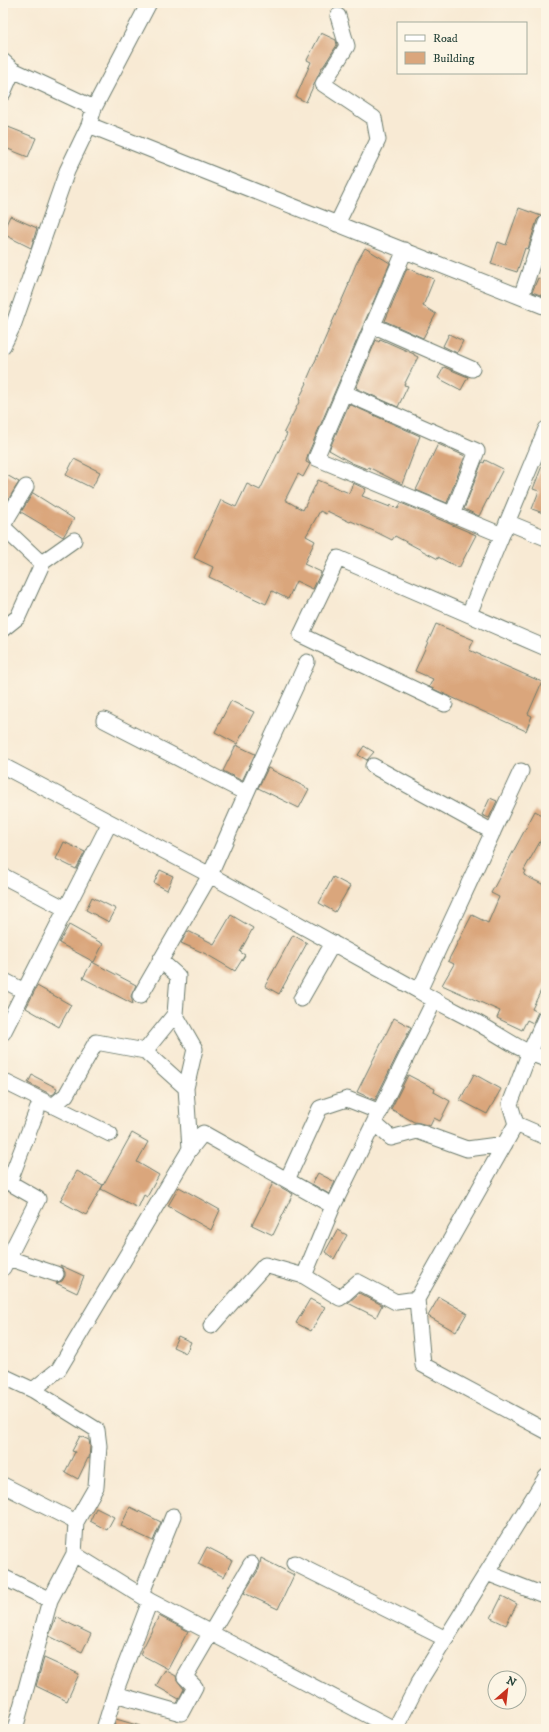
<svg xmlns="http://www.w3.org/2000/svg" width="549" height="1732" font-family="'IM FELL DW Pica',serif">
	<style>
		.building { fill: #daa67c }
		.lines { fill: none; stroke-linecap: round; stroke-linejoin: round }
		.minor-casing { stroke: #6b7a6c; stroke-width: 17 }
		.minor { stroke: #fff; stroke-width: 15 }
	</style>
	<rect width="100%" height="100%" fill="#fcf5e5"/>
	<filter id="ink" filterUnits="userSpaceOnUse"><feTurbulence type="fractalNoise" baseFrequency=".025" numOctaves="2"/><feDisplacementMap in="SourceGraphic" scale="8" xChannelSelector="R" yChannelSelector="G"/><feConvolveMatrix kernelMatrix="1 2 1 2 8 2 1 2 1" color-interpolation-filters="sRGB"/></filter>
	<filter id="wash" filterUnits="userSpaceOnUse"><feTurbulence type="fractalNoise" baseFrequency=".012" numOctaves="4" result="noise"/><feDisplacementMap in="SourceGraphic" scale="16" xChannelSelector="R" yChannelSelector="G"/><feGaussianBlur stdDeviation="0.9" result="paint"/><feColorMatrix in="noise" values="0 0 0 0 0 0 0 0 0 0 0 0 0 0 0 0 0 1.4 0 .05"/><feComposite in="paint" operator="in"/></filter>
	<g filter="url(#wash)">
		<rect width="100%" height="100%" fill="#f8ead4"/>
		<g id="blocks">
			<path class="building" d="M321,33L336,40L337,45L323,67H322L306,102L296,97L311,62L307,60Z
				M3,125L36,138L28,157L3,147Z
				M519,208L541,216L537,220L528,249L525,248L517,272L491,264L498,242L506,245Z
				M10,216L37,228L31,248L3,234V231Z
				M365,248L390,263L308,454L306,462L310,464L303,477L298,474L285,500L303,510L318,480L349,493L353,483L366,489L362,496L390,507L391,505L398,509L401,503L476,535L459,568L438,557V559L395,536L392,540L376,532L351,521L350,522L327,511L326,514L320,511L306,536L315,541L304,564L321,572L313,589L296,581L288,599L272,591L266,604L209,577L213,567L194,558L221,500L236,507L247,484L260,490L287,434L284,432L300,400L299,399L307,383L306,382L349,284H348L356,264Z
				M407,268L434,279L423,306L436,314L423,338L385,321Z
				M538,278L546,282V297L532,292Z
				M449,334L463,341L457,353L443,346Z
				M380,339L414,354V355L418,357L404,385L408,386L398,407L356,388L376,340L379,342Z
				M444,367L468,377L461,390L438,378Z
				M349,404L420,436L402,484L368,467L367,469L352,463L329,450Z
				M438,444L465,456L447,503L416,490Z
				M545,458L546,459V514L532,509L539,491L533,489Z
				M74,459L100,472L92,488L66,475Z
				M485,460L503,469L479,516L464,509L482,462L484,463Z
				M3,473L19,482L3,508Z
				M33,493L74,519L63,537L21,512Z
				M436,624L474,640L469,650L542,682L528,714L532,716L526,731L429,687L433,679L415,671Z
				M231,701L254,712L237,744L215,732Z
				M236,745L255,754L242,781L223,771Z
				M364,746L374,752L367,760L358,755Z
				M268,768L309,789L299,808L258,788Z
				M490,798L497,801L489,818L482,815Z
				M535,811L546,817V831L524,870L526,871L524,875L546,886V980L532,1009L538,1012L533,1023L527,1020L522,1030L497,1018L500,1011L442,985L454,964L448,961L472,915L488,923L499,897L491,893Z
				M64,842L85,852L76,869L56,859Z
				M160,870L173,876L167,890L154,883Z
				M333,877L350,886L335,912L319,903Z
				M92,897L116,909L109,922L86,910Z
				M231,915L253,928L240,952L245,955L235,971L206,954L181,943L188,931L214,944Z
				M69,925L103,944L94,962L59,943Z
				M293,935L307,943L279,994L265,986Z
				M92,962L136,985L131,996L133,1004L83,978Z
				M37,986L71,1005L59,1027L26,1008Z
				M394,1018L411,1027L375,1100L357,1092Z
				M474,1074L501,1089L487,1114L460,1100Z
				M32,1075L57,1088L55,1093L52,1095L28,1083Z
				M408,1075L435,1089L434,1092L450,1101L440,1121L434,1118L430,1126L420,1123L414,1122L391,1109Z
				M132,1133L148,1142L137,1162L159,1175L147,1197L144,1195L138,1208L101,1189Z
				M77,1171L103,1185L86,1215L60,1201Z
				M318,1173L335,1182L329,1194L312,1184Z
				M273,1183L293,1194L273,1235L252,1225Z
				M179,1187L220,1210L211,1230L168,1206Z
				M337,1230L347,1235L334,1259L325,1252Z
				M60,1265L84,1276L77,1293L56,1283L62,1281L65,1276V1272Z
				M359,1293L382,1305L376,1317L348,1303Z
				M439,1297L467,1313L456,1332L428,1316Z
				M310,1299L325,1307L311,1331L296,1323Z
				M178,1336L191,1342L186,1353L173,1347Z
				M80,1436L89,1440L90,1446L89,1459L88,1458L78,1479L65,1472L75,1452L72,1451Z
				M130,1507L161,1522L153,1541L121,1526Z
				M96,1508L114,1517L107,1530L90,1521Z
				M207,1547L232,1560L224,1577L198,1564Z
				M261,1558L294,1575L278,1609L244,1593L259,1569Z
				M502,1596L517,1604L506,1625L491,1618Z
				M159,1616L188,1631L168,1669L140,1654Z
				M56,1617L91,1634L82,1652L49,1636Z
				M44,1658L79,1674L67,1701L36,1686Z
				M165,1670L176,1676L177,1680L184,1689L179,1699L156,1686Z
				M116,1719L140,1726V1729H113Z"/>
		</g>
	</g>
	<g filter="url(#ink)">
		<use href="#blocks" fill-opacity="0" stroke="#6b7a6c" stroke-width="1"/>
		<g class="lines">
			<defs>
				<path id="minor" d="M3,61L13,70L94,108
					M3,93L13,70
					M89,125L546,307
					M337,224L378,140L374,118L323,84L347,46L338,16
					M405,250L316,458L502,535
					M521,297L546,223
					M372,325L472,369
					M3,346L13,326L67,171L89,125L94,108L149,3
					M345,393L477,451L452,515
					M507,522L546,538
					M3,525L26,487
					M3,527L42,564
					M469,614L546,429
					M3,629L18,617L43,562L74,540
					M445,704L301,635L338,558L546,648
					M104,720L246,793
					M3,766L210,875L419,991C440,1004 462,1014 483,1026C504,1038 523,1052 546,1059
					M373,766L493,832
					M3,876L66,909
					M3,980L24,991
					M419,991L521,771
					M140,996L210,875L250,785L307,662
					M301,999L333,943
					M3,1033L109,824
					M145,1051L175,1014
					M3,1081L110,1134
					M53,1106L66,1095L96,1042L145,1051L186,1088
					M374,1123L391,1138L417,1131L467,1149L505,1144
					M516,1124L546,1137
					M188,1152L203,1133L333,1206
					M3,1179L38,1199L3,1268
					M287,1180L320,1108L347,1099L380,1112
					M9,1183L41,1100
					M3,1259L8,1258L56,1274
					M304,1276L333,1206L434,1001
					M417,1299L516,1124L510,1104L529,1054L546,1016
					M211,1326L265,1265L304,1276L340,1298L358,1282L396,1302L417,1299L423,1365L546,1431
					M3,1376L33,1390L97,1430L99,1446L96,1487L76,1522
					M33,1390L59,1369L190,1149L186,1088L195,1049L175,1014L178,976L160,960
					M3,1485L76,1522L74,1554L50,1600L15,1729
					M74,1554L150,1601L394,1729
					M294,1563L446,1639
					M487,1573L546,1596
					M3,1577L50,1600
					M141,1595L173,1516
					M115,1694L181,1713L195,1687L185,1677L251,1564
					M104,1729L116,1690L150,1601
					M395,1729L419,1682L546,1477"/>
			</defs>
			<use href="#minor" class="minor-casing"/>
			<use href="#minor" class="minor"/>
		</g>
	</g>
	<rect width="549" height="1732" fill="none" stroke="#fcf5e5" stroke-width="16"/>
	<rect x="397" y="22" width="130" height="52" fill="#fcf5e5" stroke="#a4ab9e"/>
	<rect x="405" y="35" width="20" height="6" fill="#ffffff" stroke="#a4ab9e"/>
	<text x="433" y="42" font-size="12" fill="#1f3d34">Road</text>
	<rect x="405" y="52" width="20" height="12" fill="#daa67c" stroke="#a4ab9e"/>
	<text x="433" y="62" font-size="12" fill="#1f3d34">Building</text>
	<g transform="translate(507 1690) rotate(28)"><circle r="19" fill="#fcf5e5" stroke="#a4ab9e"/>
	<path d="M0-3L7 15L0 10L-7 15Z" fill="#c8321e"/>
	<text y="-6" font-size="11" font-weight="bold" text-anchor="middle" fill="#1f3d34">N</text>
	</g>
</svg>
